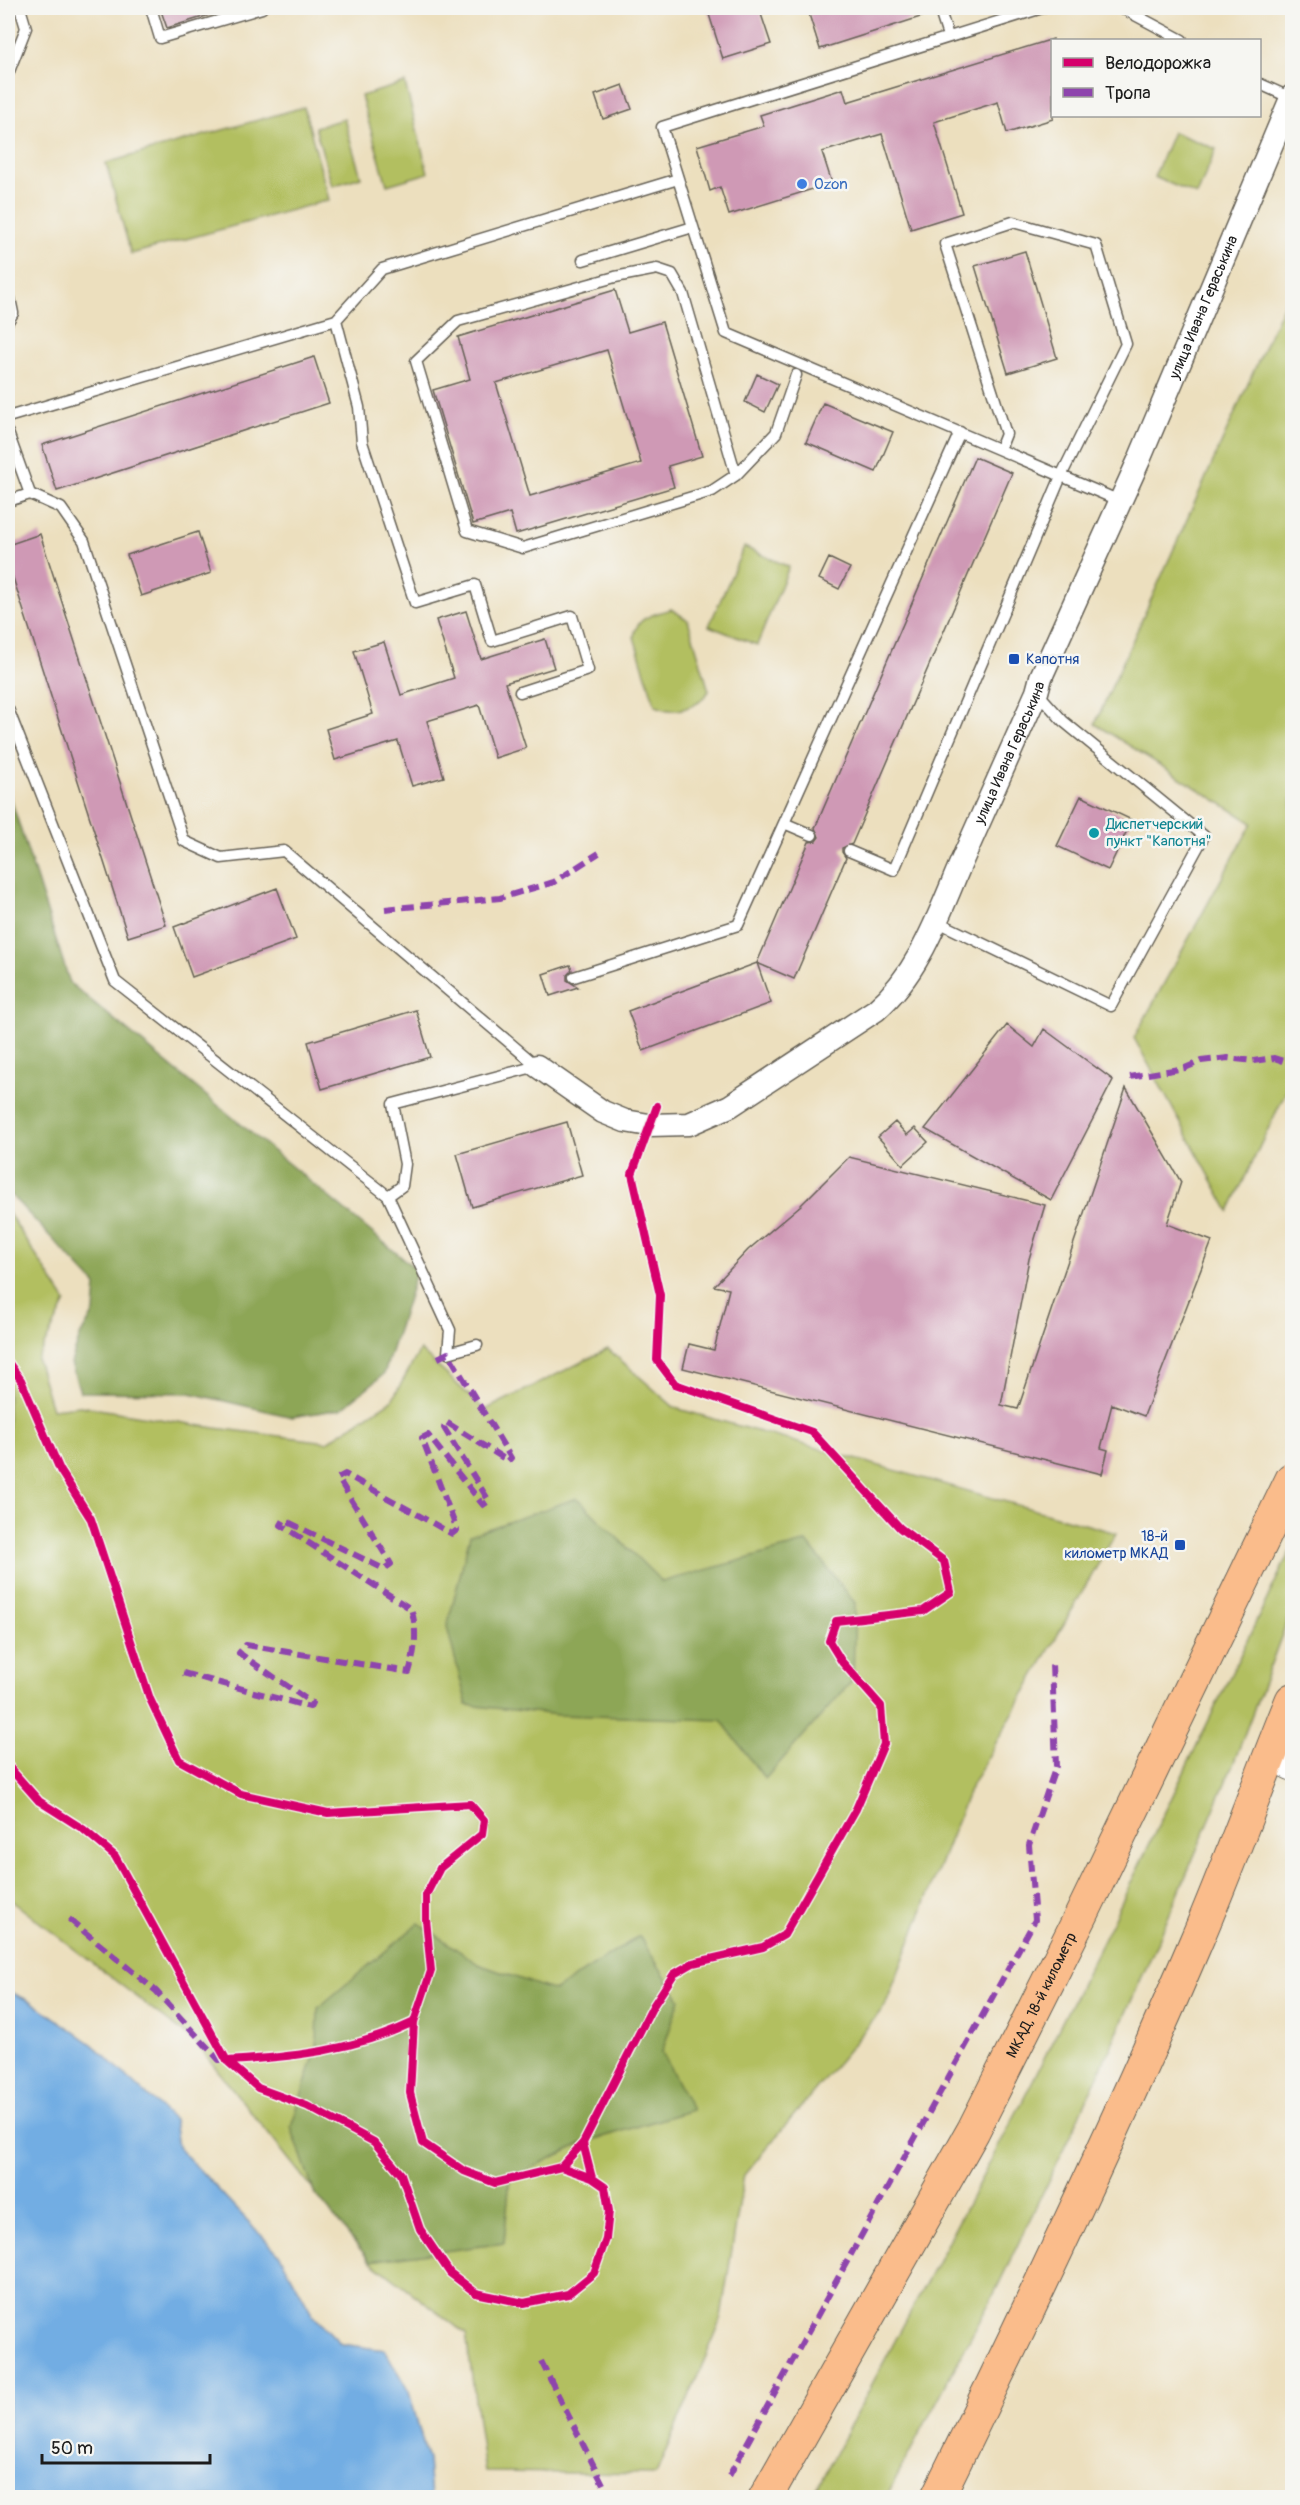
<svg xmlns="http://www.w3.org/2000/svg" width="1300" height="2505" font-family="Pangolin,sans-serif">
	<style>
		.green { fill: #b2bf61; stroke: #676e3e; stroke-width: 1.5 }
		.forest { fill: #8da657; stroke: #54613a; stroke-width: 1.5 }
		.water { fill: #72ade3; stroke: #476480; stroke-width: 1.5 }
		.building { fill: #cf99b5; fill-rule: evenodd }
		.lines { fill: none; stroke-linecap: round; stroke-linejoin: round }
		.service-casing { stroke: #656055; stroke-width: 13 }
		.minor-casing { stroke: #656055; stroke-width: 25 }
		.tertiary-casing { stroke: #656055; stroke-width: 29 }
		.trunk-casing { stroke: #656055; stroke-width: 35 }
		.service { stroke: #fff; stroke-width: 10 }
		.minor { stroke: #fff; stroke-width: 22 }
		.tertiary { stroke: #fff; stroke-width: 27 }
		.trunk { stroke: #fabc8b; stroke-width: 33 }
		.quiet { stroke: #8e44ad; stroke-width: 6; stroke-dasharray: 12 6; stroke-linecap: butt }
		.cycleway-casing { stroke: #f6f6f2; stroke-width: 11 }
		.cycleway { stroke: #d6006c; stroke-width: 8 }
		.shop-dot { fill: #3f7fe0; stroke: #f6f6f2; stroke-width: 2 }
		.transit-dot { fill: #1a4fb4; stroke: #f6f6f2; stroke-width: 2 }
		.culture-dot { fill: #0f9aa8; stroke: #f6f6f2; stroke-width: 2 }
		.labels { text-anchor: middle; stroke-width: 5; stroke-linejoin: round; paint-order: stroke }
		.shop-label { font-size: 15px; fill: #366cbe; stroke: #f6f6f2; text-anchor: start }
		.street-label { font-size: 15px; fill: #1c1c1c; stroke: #f6f6f2 }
		.transit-label { font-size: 15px; fill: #164399; stroke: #f6f6f2; text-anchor: start }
		.culture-label { font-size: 15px; fill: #0d838f; stroke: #f6f6f2; text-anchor: start }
	</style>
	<rect width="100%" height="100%" fill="#f6f6f2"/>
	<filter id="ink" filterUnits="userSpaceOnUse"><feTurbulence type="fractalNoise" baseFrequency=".0167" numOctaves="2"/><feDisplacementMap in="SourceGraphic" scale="12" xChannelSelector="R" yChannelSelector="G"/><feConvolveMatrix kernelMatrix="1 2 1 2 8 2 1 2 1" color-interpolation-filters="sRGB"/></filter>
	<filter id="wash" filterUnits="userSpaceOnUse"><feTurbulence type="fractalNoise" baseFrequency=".008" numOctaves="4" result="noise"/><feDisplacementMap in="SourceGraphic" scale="24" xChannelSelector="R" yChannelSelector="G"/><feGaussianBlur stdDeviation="1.35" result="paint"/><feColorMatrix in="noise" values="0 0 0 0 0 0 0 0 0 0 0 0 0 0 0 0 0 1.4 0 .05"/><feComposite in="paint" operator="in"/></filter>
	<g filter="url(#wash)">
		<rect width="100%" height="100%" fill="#ecdfbe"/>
		<path class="green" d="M405,83L428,173L387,185L361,96Z
			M304,107L329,200L131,254L106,163Z
			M344,119L361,177L332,186L315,127Z
			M1173,132L1216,149L1197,195L1154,177Z
			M1292,286V1079L1229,1211L1134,1038L1252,823L1095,724Z
			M744,547L789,567L757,645L709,626Z
			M671,609L688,620L709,691C699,708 672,716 655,705L634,637C636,616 654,615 671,609Z
			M8,1212L66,1302L37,1359L52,1409L80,1406L215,1428L327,1442L392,1400L420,1350L485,1410L608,1349L675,1408L1116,1533L969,1790L885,2006L744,2175L720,2323L656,2474L485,2472L466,2334L370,2261L195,2042L8,1898Z
			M1292,1547V1608L1234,1762L1159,1939L1081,2113L995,2292L886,2497H812L1022,2102L1113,1920Z"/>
		<path class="forest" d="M8,790L70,983L417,1270L384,1374L341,1409L292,1417L190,1393L80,1392L71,1363L80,1336L94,1312L96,1285L8,1192Z
			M577,1498L662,1582L807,1542L855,1603L853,1680L765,1779L721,1720L559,1715L467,1705L447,1627L470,1535Z
			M419,1923L478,1964L554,1991L639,1936L680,1999L662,2052L692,2110L583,2143L510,2178L504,2243L370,2261L314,2192L291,2127L317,2047L318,2008Z"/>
		<path class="water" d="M8,1991L32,2002L92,2044L174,2120L178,2147L280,2255L313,2315L341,2344L385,2350L409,2392L428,2460L431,2497H8Z"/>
		<g id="blocks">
			<path class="building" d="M160,8H218L219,12L167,28Z
				M707,8H759L771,44L723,59Z
				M807,8H932L933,13L820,49Z
				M1053,39V119L1007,133L998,102L934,122L962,213L911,229L882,134L822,152L832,183L729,215L720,187L710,191L697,146L764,126L760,115L843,89L847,102Z
				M623,85L632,109L603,119L595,95Z
				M1025,251L1057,358L1008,373L975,266Z
				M615,290L628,332L662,322L702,456L668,466L674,487L516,534L510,513L473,524L433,390L470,379L458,337ZM607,350L641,463L530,496L496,383Z
				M314,357L329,403L57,491L42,445Z
				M757,374L778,384L765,412L745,402Z
				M823,403L893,432L876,472L806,442Z
				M975,457L1012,473L852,844L842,848V852L846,858L794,979L757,963L809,842L816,841L819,837L815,828Z
				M198,532L211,573L141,596L127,555Z
				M40,534L166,925L128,937L8,562V545Z
				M829,558L850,568L839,589L819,579Z
				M466,611L481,659L545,639L554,668L505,683L526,748L495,758L479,705L427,721L444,777L412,786L398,741L335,760L326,729L373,714L354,651L384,642L401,695L454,678L436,620Z
				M1081,796L1132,820L1108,870L1057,846Z
				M277,888L296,939L192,977L174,927Z
				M757,963L771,1003L643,1051L628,1011Z
				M570,965L572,970L567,975V980L578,987L550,996L543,974Z
				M416,1010L430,1057L322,1089L308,1042Z
				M1007,1025L1034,1047L1044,1029L1113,1080L1051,1200L925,1129Z
				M1126,1088L1181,1182L1167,1224L1212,1241L1144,1416L1112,1404L1101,1448L1108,1450L1102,1474L683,1368L689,1344L714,1350L729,1289L714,1286L748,1250L801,1205L849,1157L1045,1205L1029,1259L1001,1405L1018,1409Z
				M567,1122L582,1175L472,1207L457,1154Z
				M895,1122L907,1135L915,1128L928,1142L903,1165L878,1137Z"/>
		</g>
	</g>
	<g filter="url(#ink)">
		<use href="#blocks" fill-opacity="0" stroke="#656055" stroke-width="1.5"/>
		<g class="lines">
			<defs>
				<path id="service" d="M151,8L160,38L262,8
					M939,8L948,36
					M1042,8L662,127L726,333L1120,501
					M1122,8L1182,40
					M8,74L26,28L20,8
					M1260,84L1291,98
					M583,260L693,227
					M8,289L13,313L8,321
					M336,320L359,407L362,442L415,603L475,585L492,641L572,616L588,670L520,692
					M8,417L336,320L382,269L678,179
					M8,433L30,494L61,508L84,541L184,841L221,858L284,851L537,1066
					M736,475L683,293L672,274L657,269L615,277L458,321L416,361L467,531L523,548L712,491L736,475L776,433L796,375
					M8,501L30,494
					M8,709L115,981L388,1196
					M784,823L960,432
					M849,851L894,870L1062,474L1126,344L1096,245L1013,222L945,244L1006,434L1000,449
					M936,921L1111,1006L1204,836L1063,721L1037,692
					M574,977L738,925L784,823L812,835
					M477,1345L448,1353L450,1330L388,1196L402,1186L405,1164L393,1104L537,1066"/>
				<g id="minor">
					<path id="s1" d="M537,1066L603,1112L625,1121L649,1125L689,1124L730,1106L876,1010C922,970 940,910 964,856C988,801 1013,747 1037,692L1041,677L1139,460L1292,96"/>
				</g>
				<path id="tertiary" d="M1269,1756L1292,1767"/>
				<g id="trunk">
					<path id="s2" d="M765,2498L973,2131L1082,1914L1292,1479"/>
					<path d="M937,2498C1027,2315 1115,2131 1195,1944C1230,1863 1259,1781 1292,1700"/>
				</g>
			</defs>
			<use href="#service" class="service-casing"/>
			<use href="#minor" class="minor-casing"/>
			<use href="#tertiary" class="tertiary-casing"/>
			<use href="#trunk" class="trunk-casing"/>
			<use href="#service" class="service"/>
			<use href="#minor" class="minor"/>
			<use href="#tertiary" class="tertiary"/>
			<use href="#trunk" class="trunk"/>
			<path class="quiet" d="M385,909L500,898L554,882L599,853
				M1130,1077L1185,1068L1201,1061L1228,1058L1253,1061L1274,1058L1292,1064
				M1292,1119V1118
				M183,1673L310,1707L312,1703L239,1653L246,1645L409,1672C415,1653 418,1629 411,1609L281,1525L284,1520L384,1569L391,1564L338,1478L345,1474L452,1534L457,1530L422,1438L428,1435L483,1505L489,1501L444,1428L446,1422L508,1461L511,1458L448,1353L438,1358
				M69,1919L156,1991L219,2060H223
				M541,2361L610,2498
				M729,2476L1035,1920L1029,1845L1056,1766L1052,1664"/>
			<defs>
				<path id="cycleway" d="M8,1362L21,1380L60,1470L91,1519L150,1699L179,1760L241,1794L328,1813L470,1804L484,1820L482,1834L440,1868L426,1895V1919L431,1971L414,2022L410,2093L423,2143L464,2171L495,2183L561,2167L592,2178
					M8,1766L39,1801L83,1829L115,1856L227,2061L258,2088L307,2106L374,2142L401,2174L420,2229L450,2273L476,2293L524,2303L568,2294L594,2273L606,2239L609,2211L605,2187L592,2178L583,2143
					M227,2061C293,2057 353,2051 414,2022
					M561,2167L583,2143L653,2006L674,1974L693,1963L763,1947L784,1935L856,1809L884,1744L881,1706L842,1662L829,1641L836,1621L923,1611L951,1592L944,1561L900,1528L812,1432L675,1384L657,1360L660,1295L632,1174L657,1106"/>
			</defs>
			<use href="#cycleway" class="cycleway-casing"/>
			<use href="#cycleway" class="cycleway"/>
		</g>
	</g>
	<circle class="shop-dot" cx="802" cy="184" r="6"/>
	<g class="transit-dot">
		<rect x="1008" y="653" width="12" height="12" rx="3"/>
		<rect x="1174" y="1539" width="12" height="12" rx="3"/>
	</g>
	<circle class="culture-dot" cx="1094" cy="833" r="6"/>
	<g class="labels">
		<g class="shop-label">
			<text x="814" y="189">Ozon</text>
		</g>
		<g class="street-label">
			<text dy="5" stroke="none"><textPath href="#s1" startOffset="1166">улица Ивана Гераськина</textPath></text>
			<text dy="5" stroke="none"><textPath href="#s1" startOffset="680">улица Ивана Гераськина</textPath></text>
			<text dy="5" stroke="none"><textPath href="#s2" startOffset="574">МКАД, 18-й километр</textPath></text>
		</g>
		<g class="transit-label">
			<text x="1026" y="664">Капотня</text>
			<text x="1168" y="1541" text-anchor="end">18-й<tspan x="1168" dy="17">километр МКАД</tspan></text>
		</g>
		<g class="culture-label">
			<text x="1106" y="829">Диспетчерский<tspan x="1106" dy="17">пункт "Капотня"</tspan></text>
		</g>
	</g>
	<rect width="1300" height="2505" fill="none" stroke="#f6f6f2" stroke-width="30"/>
	<rect x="1051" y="39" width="210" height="78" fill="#f6f6f2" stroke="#9f9f9c" stroke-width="1.5"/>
	<rect x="1063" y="58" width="30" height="9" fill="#d6006c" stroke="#9f9f9c" stroke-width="1.5"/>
	<text x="1105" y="69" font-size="18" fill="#1c1c1c">Велодорожка</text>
	<rect x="1063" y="88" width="30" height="9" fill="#8e44ad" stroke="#9f9f9c" stroke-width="1.5"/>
	<text x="1105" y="99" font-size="18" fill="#1c1c1c">Тропа</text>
	<path d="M42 2454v9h168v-9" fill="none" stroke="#1c1c1c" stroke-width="3"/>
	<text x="51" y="2454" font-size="18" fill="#1c1c1c" stroke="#f6f6f2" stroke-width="4.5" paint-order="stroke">50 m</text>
</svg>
